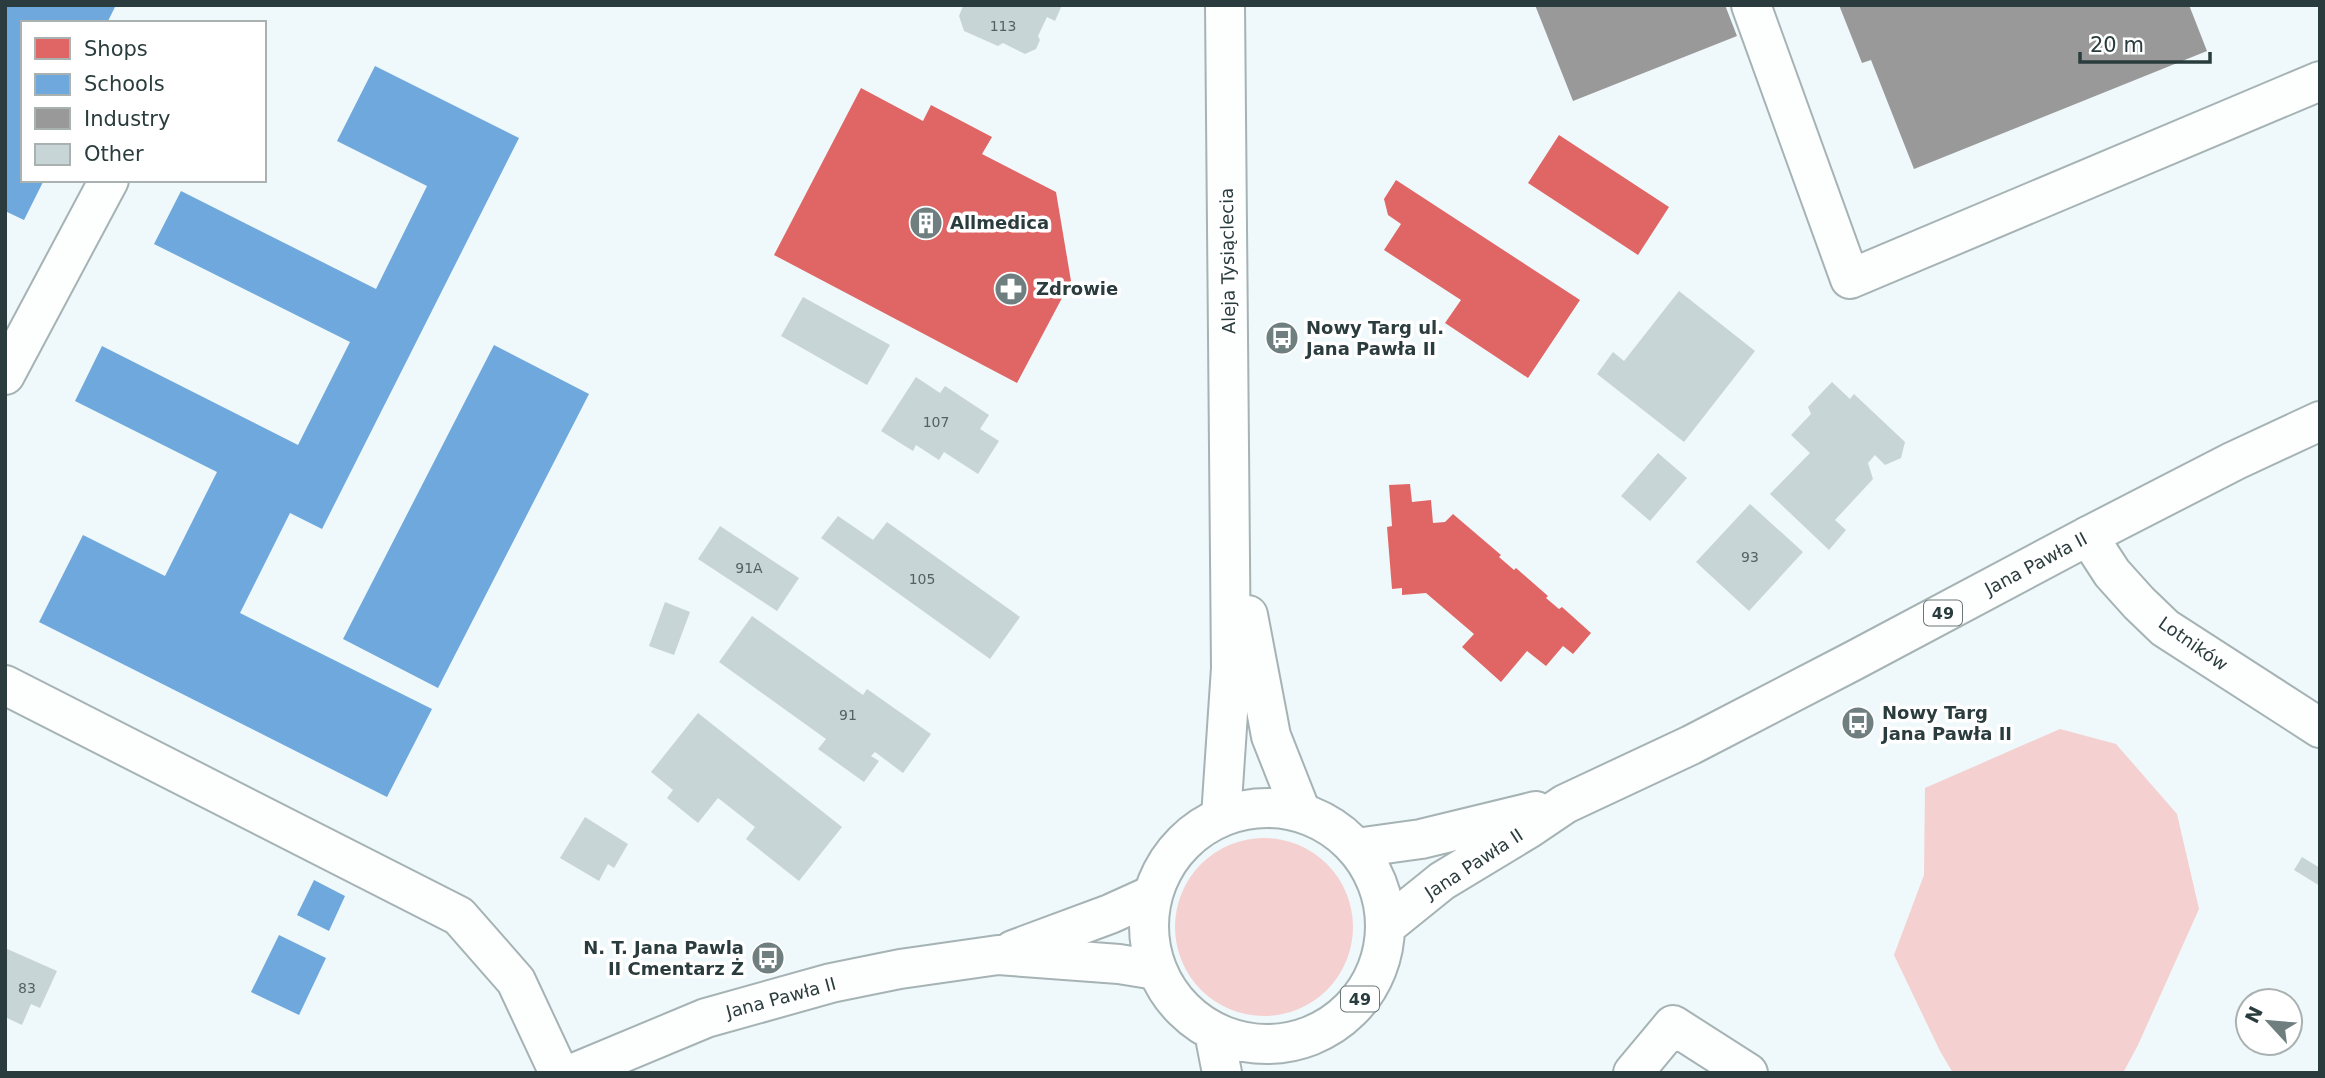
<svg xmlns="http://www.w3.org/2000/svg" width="2325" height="1078" font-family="'DejaVu Sans',sans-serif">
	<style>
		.green { fill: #f4d0d0 }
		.shops { fill: #e06666 }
		.schools { fill: #6fa8dc }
		.industry { fill: #999 }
		.building { fill: #c8d5d6 }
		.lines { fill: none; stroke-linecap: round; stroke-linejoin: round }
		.minor-casing { stroke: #a6b3b4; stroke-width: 42 }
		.major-casing { stroke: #a6b3b4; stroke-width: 42 }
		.minor { stroke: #fdfefe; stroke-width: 38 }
		.major { stroke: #fdfefe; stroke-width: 38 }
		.labels { text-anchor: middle; stroke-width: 7; stroke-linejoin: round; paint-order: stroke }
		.number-label { font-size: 14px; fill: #526263 }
		.shield { fill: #fff; stroke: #6a7677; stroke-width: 2 }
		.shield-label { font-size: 16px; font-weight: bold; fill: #2a3c3d }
		.poi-label { font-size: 18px; font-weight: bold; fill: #2a3c3d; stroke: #fff; text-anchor: start }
		.street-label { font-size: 18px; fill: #2a3c3d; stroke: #fff }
	</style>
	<rect width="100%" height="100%" fill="#eff8fa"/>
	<path class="green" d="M2060,729L2116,744L2177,814L2199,909L2138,1045L2123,1073H1953L1940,1051L1894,955L1924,875L1925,788Z
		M1175 927a89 89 0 1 1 178 0a89 89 0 1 1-178 0Z"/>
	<path class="shops" d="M861,88L923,121L931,105L992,137L982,154L1056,192L1071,281L1017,383L774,255Z
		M1559,135L1669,207L1638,255L1528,183Z
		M1396,180L1580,300L1528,378L1445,323L1461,300L1384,250L1401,224L1388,215L1384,199Z
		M1410,484L1412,502L1431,500L1433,523L1445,522L1453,514L1501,555L1499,557L1514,570L1516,568L1548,596L1546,598L1559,609L1562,607L1591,633L1573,654L1563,646L1546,666L1527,651L1501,682L1462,647L1474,634L1426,593L1402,595V588L1392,589L1387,527L1392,526L1389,485Z"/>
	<path class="schools" d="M7,5H116L107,23H23V180H44L24,220L5,211Z
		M375,66L519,138L322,529L290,513L240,613L432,709L387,797L39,622L83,535L165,576L217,472L75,401L102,346L298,445L350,342L154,244L181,191L376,289L427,186L337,141Z
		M494,345L589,394L438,688L343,639Z
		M314,880L345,896L329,931L297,915Z
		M279,935L326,958L299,1015L251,992Z"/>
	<path class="industry" d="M1535,5H1725L1737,36L1573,101Z
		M1839,5H2189L2207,51L1914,169L1871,60L1862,63Z"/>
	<path class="building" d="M965,5H1062L1055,21L1047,17L1038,36L1040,40L1036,49L1025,54L1003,43L998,46L964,31L959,16L963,6Z
		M1679,291L1755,351L1684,442L1597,374L1613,352L1624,361Z
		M803,297L890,345L867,385L781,336Z
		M916,377L940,393L945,386L989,415L980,429L999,441L978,474L944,452L939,460L916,445L913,451L881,431Z
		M1832,382L1850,399L1854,394L1905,442L1901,458L1885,465L1875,455L1868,463L1873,479L1835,520L1846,530L1829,550L1770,494L1810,453L1791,435L1811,414L1808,407Z
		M1658,453L1687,478L1650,521L1621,496Z
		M1750,504L1803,552L1749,611L1696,562Z
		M838,516L873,540L887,522L1020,617L990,659L821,538Z
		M720,526L799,578L777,611L698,559Z
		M665,602L690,612L674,655L649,646Z
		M752,616L863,695L867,689L931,734L903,773L875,752L871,756L879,761L864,782L818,749L826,739L719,662Z
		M698,713L842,827L799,881L746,839L755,827L718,798L698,823L667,798L673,790L651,772Z
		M585,817L628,844L614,868L608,864L599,881L560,858Z
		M2302,857L2320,868V886L2294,870Z
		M5,948L57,971L40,1008L31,1004L22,1025L5,1017Z"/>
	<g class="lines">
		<defs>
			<path id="minor" d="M1751,5L1850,279L2320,81
				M5,375L109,180
				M2088,536L2112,573L2139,603L2165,628L2320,728
				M1248,615L1271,736L1301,812
				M5,685L459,916L516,981L559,1073
				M1221,817L1231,668L1225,5
				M1013,950L1110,914L1152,895
				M574,1073L706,1018L831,983L900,969L998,955L1119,964L1156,970
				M1633,1073L1673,1025L1748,1073"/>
			<path id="major" d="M1149 926a118 118 0 1 1 236 0a118 118 0 1 1-236 0Z
				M1356,848L1421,839L1536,811
				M1385,927L1442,881L1528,829L1565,804L1691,745L1853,661L2088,536L2234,461L2320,421
				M1214,1032L1222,1073"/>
		</defs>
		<use href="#minor" class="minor-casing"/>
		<use href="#major" class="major-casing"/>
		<use href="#minor" class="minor"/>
		<use href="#major" class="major"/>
	</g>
	<defs>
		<symbol id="building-disc" viewBox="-11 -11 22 22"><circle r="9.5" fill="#6f7e7f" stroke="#fff"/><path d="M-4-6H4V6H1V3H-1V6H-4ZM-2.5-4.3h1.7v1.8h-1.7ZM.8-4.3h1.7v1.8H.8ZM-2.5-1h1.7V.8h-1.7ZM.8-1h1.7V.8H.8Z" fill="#fff"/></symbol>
		<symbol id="pharmacy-disc" viewBox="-11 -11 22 22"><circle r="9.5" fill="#6f7e7f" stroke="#fff"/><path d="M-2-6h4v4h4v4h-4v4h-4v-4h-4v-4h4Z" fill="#fff"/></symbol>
		<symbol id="bus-disc" viewBox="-11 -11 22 22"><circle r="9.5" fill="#6f7e7f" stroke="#fff"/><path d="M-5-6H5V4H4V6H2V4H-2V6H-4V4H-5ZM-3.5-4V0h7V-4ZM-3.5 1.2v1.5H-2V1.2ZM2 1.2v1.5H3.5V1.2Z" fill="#fff"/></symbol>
	</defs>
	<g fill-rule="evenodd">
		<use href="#building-disc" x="907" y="204" width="38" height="38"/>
		<use href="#pharmacy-disc" x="992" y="270" width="38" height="38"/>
		<use href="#bus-disc" x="1263" y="319" width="38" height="38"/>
		<use href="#bus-disc" x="1839" y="704" width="38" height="38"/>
		<use href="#bus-disc" x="749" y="939" width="38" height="38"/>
	</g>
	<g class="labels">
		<g class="number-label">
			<text x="1003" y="31">113</text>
			<text x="936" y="427">107</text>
			<text x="1750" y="562">93</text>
			<text x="749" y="573">91A</text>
			<text x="922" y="584">105</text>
			<text x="848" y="720">91</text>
			<text x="27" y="993">83</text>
		</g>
		<g class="shield">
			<rect x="1924" y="600.5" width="38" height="25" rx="5"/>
			<rect x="1341" y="986.5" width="38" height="25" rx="5"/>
		</g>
		<g class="shield-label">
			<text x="1943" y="619">49</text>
			<text x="1360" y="1005">49</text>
		</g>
		<g class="poi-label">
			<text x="950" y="229">Allmedica</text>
			<text x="1036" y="295">Zdrowie</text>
			<text x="1306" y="334">Nowy Targ ul.<tspan x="1306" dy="21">Jana Pawła II</tspan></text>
			<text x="1882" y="719">Nowy Targ<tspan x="1882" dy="21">Jana Pawła II</tspan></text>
			<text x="744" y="954" text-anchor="end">N. T. Jana Pawla<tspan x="744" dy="21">II Cmentarz Ż</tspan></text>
		</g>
		<g class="street-label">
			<text transform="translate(1228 261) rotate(-91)" y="6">Aleja Tysiąclecia</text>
			<text transform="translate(2036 564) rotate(-28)" y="6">Jana Pawła II</text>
			<text transform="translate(2193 644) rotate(35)" y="6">Lotników</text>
			<text transform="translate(1474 864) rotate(-33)" y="6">Jana Pawła II</text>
			<text transform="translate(781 998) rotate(-15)" y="6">Jana Pawła II</text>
		</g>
	</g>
	<rect width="2325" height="1078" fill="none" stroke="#2a3c3d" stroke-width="14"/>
	<rect x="21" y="21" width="245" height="161" fill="#ffffff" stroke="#aab1b1" stroke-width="2"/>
	<rect x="35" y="38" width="35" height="21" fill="#e06666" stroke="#aab1b1" stroke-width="2"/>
	<text x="84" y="56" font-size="21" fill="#2a3c3d">Shops</text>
	<rect x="35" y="74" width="35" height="21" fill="#6fa8dc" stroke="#aab1b1" stroke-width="2"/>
	<text x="84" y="91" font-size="21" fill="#2a3c3d">Schools</text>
	<rect x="35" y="108" width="35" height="21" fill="#999999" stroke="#aab1b1" stroke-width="2"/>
	<text x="84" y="126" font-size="21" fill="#2a3c3d">Industry</text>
	<rect x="35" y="144" width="35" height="21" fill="#c8d5d6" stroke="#aab1b1" stroke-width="2"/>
	<text x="84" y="161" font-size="21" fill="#2a3c3d">Other</text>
	<g transform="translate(2269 1022) rotate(296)"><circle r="33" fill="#ffffff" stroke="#aab1b1" stroke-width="2"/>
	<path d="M0-5L12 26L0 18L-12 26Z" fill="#6f7e7f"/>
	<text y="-10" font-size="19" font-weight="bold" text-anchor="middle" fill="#2a3c3d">N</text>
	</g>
	<path d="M2080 52v10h130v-10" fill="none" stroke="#2a3c3d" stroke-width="3.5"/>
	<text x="2090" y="52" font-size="21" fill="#2a3c3d" stroke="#ffffff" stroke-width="5" paint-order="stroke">20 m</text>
</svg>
